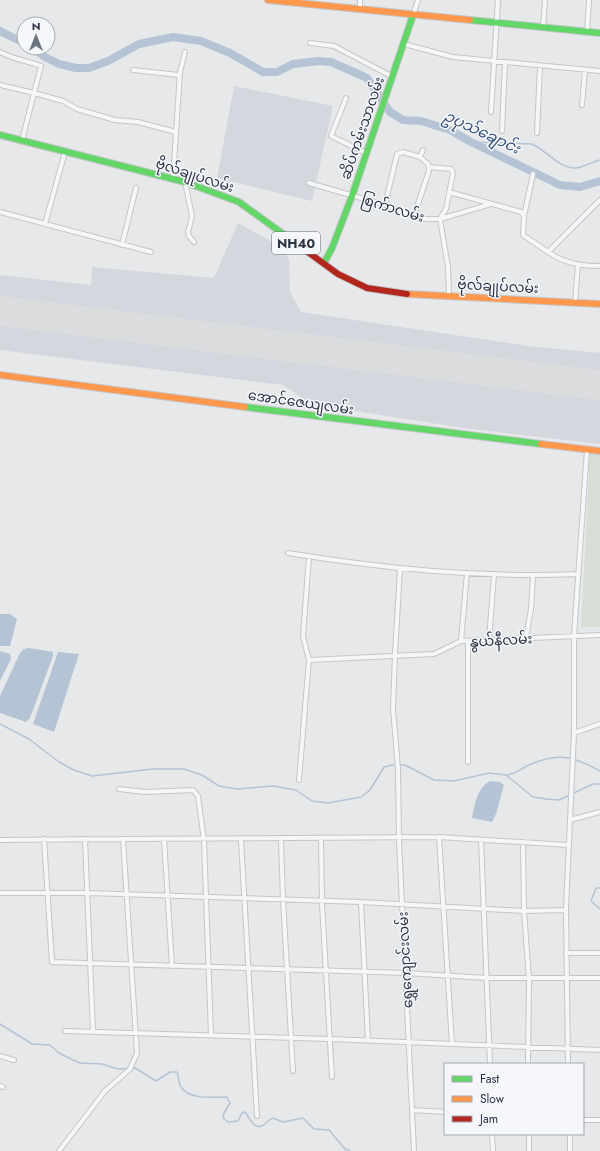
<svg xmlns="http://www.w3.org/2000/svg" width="600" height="1151" font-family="Jost,'Noto Sans Myanmar',sans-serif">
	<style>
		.built { fill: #d4d7dd }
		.green { fill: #d6ded6 }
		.water { fill: #b4c4d5 }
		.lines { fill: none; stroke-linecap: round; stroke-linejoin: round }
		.stream { stroke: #b4c4d5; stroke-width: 1.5 }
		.river { stroke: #b4c4d5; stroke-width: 8 }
		.runway { stroke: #dadcde; stroke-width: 30 }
		.street-casing { stroke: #c4c6c8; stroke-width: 6 }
		.fast-casing { stroke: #c4c6c8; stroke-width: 8 }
		.slow-casing { stroke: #c4c6c8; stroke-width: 8 }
		.jam-casing { stroke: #c4c6c8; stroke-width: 8 }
		.street { stroke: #f5f6f7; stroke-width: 4 }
		.fast { stroke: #63d668; stroke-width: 6 }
		.slow { stroke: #ff974d; stroke-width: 6 }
		.jam { stroke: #b3261e; stroke-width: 6 }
		.labels { text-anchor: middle; stroke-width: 3; stroke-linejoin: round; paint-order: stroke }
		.shield { fill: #f4f6f9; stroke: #676e7b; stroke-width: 1 }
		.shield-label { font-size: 13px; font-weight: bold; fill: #2b3445 }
		.street-label { font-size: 14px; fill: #2b3445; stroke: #f4f6f9 }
		.water-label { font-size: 15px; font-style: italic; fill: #34527a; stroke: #f4f6f9 }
	</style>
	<rect width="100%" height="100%" fill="#e6e8ea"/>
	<path class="built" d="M234,86L333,106L312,201L217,178Z
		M238,223L279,246L289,259L290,292L301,312L528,346L600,353V444L463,428L311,404L283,385L0,350V275L91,285L92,267L214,278Z"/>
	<path class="green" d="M590,453L600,454V627H581Z"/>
	<path class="water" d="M0,614H10L17,619L10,646H0Z
		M29,648L53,652V656L30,718L26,722L0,713V696L20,653L24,649Z
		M0,651L10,654L11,659L0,681Z
		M58,652L79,654L54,732L33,724Z
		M490,781L500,782L504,785L496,814L492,822L472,818C475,804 477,788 490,781Z"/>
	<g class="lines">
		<path class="stream" d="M471,142L532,144C546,150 560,169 576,168C584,167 592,162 600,160
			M0,724L29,739L59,762L74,770L92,776L153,769H184L202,775L219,786L237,789L273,786L296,790L312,801L328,803L361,797L370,790L384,767L392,765H405L434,780L454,781L489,773L506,775L533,797L546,799L559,800L593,784H600
			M506,775C516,774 520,769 529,765C557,752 573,756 600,771
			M600,888H596L591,901L600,909
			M0,1024L32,1044L50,1045L59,1053L73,1060L80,1063L102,1064L118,1069L135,1068L156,1081L170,1072H177C179,1076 178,1083 181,1087C189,1100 214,1097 227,1097L230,1103L223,1115L224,1119L228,1122L238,1121L242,1113L245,1112C250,1119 255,1132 265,1124C268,1121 269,1119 273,1118L283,1122L303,1118L314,1129L329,1130L345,1149L350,1151"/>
		<path class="river" d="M0,31L24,43
			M33,48L45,57L59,64L76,68H89L108,61L139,44L173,37L201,41L230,53L263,72H277L293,64L318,61L331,62L367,78L390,112L403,120L421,121L450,130L471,142L560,185L580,187L600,181"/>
		<path class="runway" d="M0,311L600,385"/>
		<defs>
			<path id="street" d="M360,9V0
				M413,15L418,0
				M543,28L545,0
				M587,32L589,0
				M310,43L334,46L393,77
				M404,44L453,57L600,71
				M0,52C13,59 27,61 41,66L34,93L0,85
				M133,70L179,75
				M346,98L331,136L366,153
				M582,105L585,70
				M491,112L498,0
				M502,131L505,63
				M537,133L540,66
				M22,141L34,93L63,101L77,109L115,120L138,122L176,132
				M173,179L180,72L185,52
				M185,182L192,216L188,232L189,236L194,242
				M309,183L385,205L421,219H440L446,209L453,173L451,169L429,167
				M449,192L521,212L524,216L523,235L548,252L600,200
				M385,205L397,154L403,152L420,157
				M0,212L151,252
				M414,216L429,171L428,164L420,157L423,150
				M524,216L533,174
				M45,224L65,152
				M122,245L136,188
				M548,252C564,263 580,266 600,266
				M449,296L448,267L440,219L491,204
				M575,302L578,265
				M288,553C387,569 479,578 579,574
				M400,569L395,654L393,708L398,769L399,842L414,1151
				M526,638L531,609L533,576
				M489,640L494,575
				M461,641L467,573
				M309,660L434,654L461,641L600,635
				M574,733L600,724
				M468,762V642
				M299,780L309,660L303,636L309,557
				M119,789L145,792L193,790L198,796L204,840L211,1035
				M570,820L600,812
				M439,837L452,1044
				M321,838L322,904L332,1077
				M44,839L52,962L406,973L487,978H600
				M85,839L93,1032
				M164,839L172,966
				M281,839L283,900L293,1071
				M0,840L123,839
				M241,840L257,1116
				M481,840L490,1064
				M523,842L524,911L529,979L528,1064
				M0,893H88L361,902L524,911L566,910
				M361,902L368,1040
				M566,953H600
				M65,1031L330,1039L600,1050
				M0,1056L14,1060
				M568,1064L566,908L574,733V636L587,450
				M0,1086L3,1087
				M412,1110L445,1112
				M583,1120H600
				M492,1134L493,1151
				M529,1134V1151
				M570,1134V1151
				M59,1151L105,1091L130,1069L137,1053L123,839L439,837L568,845"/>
			<path id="fast" d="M470,20L600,33
				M0,135L185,182L239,202L290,239
				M324,263L332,248L352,196L413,15
				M245,407L541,444"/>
			<path id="slow" d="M268,0L470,20
				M407,294L600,304
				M0,375L245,407
				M541,444L600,451"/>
			<path id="jam" d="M290,239L338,274L367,288L407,294"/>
		</defs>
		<use href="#street" class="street-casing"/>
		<use href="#fast" class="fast-casing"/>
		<use href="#slow" class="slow-casing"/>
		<use href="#jam" class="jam-casing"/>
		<use href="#street" class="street"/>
		<use href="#fast" class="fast"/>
		<use href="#slow" class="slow"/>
		<use href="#jam" class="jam"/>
	</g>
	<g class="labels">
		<rect class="shield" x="272" y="232" width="48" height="22" rx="3"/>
		<g class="shield-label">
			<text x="296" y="248">NH40</text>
		</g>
		<g class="street-label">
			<text transform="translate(362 128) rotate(-71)" y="5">ဆိပ်ကမ်းသာလမ်း</text>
			<text transform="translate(195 175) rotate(18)" y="5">ဗိုလ်ချုပ်လမ်း</text>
			<text transform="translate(393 208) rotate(17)" y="5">စြက်ာလမ်း</text>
			<text transform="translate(498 286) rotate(3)" y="5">ဗိုလ်ချုပ်လမ်း</text>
			<text transform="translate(301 402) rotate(8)" y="5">အောင်ဇေယျလမ်း</text>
			<text transform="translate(501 640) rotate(-3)" y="5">နွယ်နီလမ်း</text>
			<text transform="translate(405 960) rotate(-93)" y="5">ရွှေကျောင်းလမ်း</text>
		</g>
		<g class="water-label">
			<text transform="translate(482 132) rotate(25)" y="5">ဥပုသ်ချောင်း</text>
		</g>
	</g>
	<rect x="444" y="1063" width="140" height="72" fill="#f4f6f9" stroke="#a4a8b1"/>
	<rect x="452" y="1076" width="20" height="6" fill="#63d668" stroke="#a4a8b1"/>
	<text x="480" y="1083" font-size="12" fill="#2b3445">Fast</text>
	<rect x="452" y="1096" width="20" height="6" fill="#ff974d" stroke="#a4a8b1"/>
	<text x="480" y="1103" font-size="12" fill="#2b3445">Slow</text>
	<rect x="452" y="1116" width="20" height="6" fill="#b3261e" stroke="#a4a8b1"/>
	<text x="480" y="1123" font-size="12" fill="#2b3445">Jam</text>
	<g transform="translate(36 36)"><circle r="19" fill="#f4f6f9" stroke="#a4a8b1"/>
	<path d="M0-3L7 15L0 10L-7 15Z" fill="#6c737f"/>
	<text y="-6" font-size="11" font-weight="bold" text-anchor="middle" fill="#2b3445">N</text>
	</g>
</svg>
